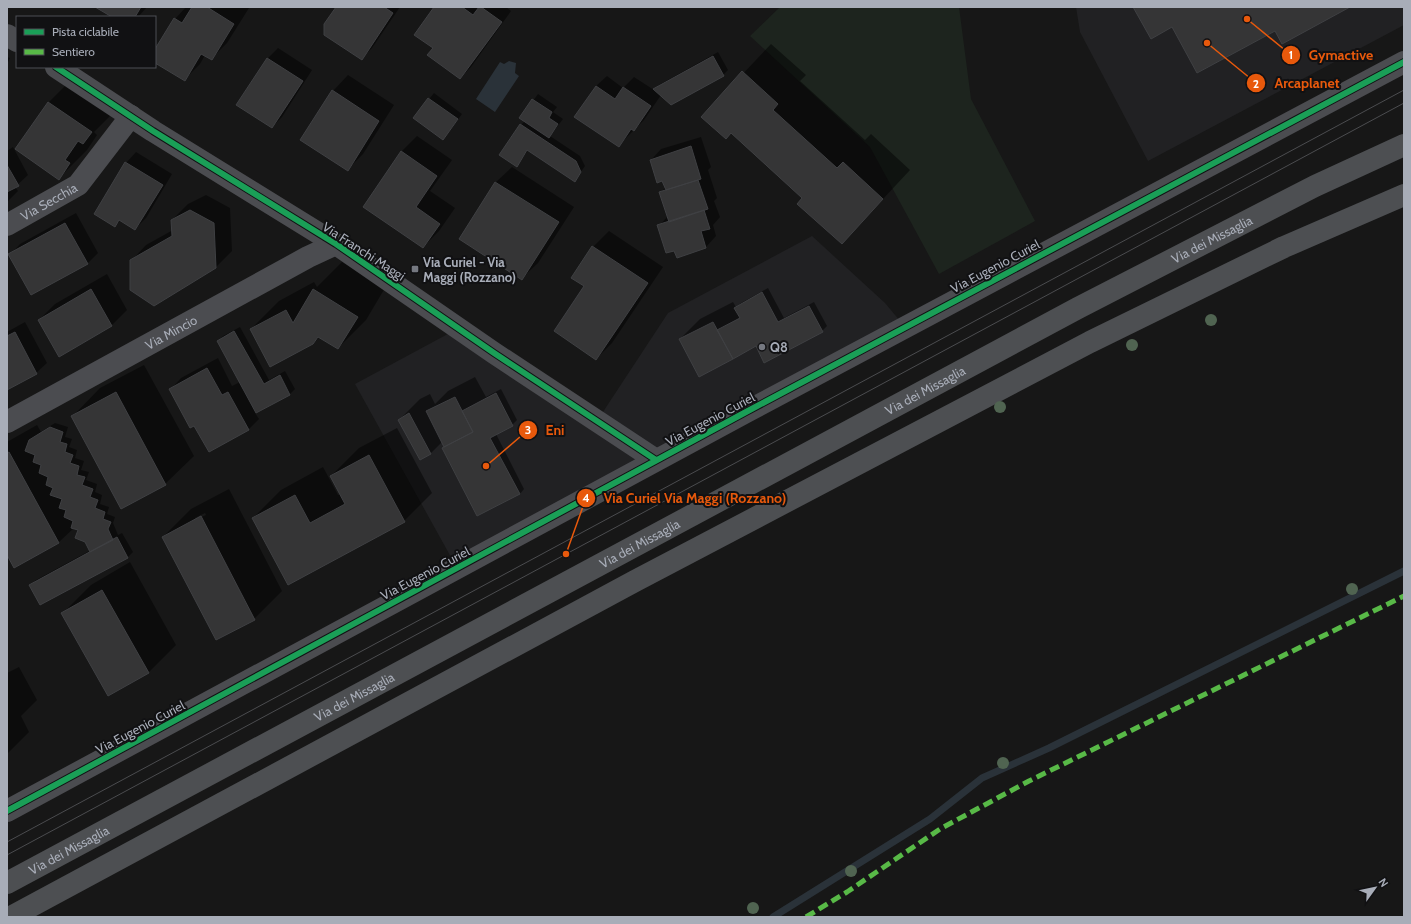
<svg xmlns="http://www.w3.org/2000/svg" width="1411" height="924" font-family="Cabin,sans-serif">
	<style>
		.built { fill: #212123 }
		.green { fill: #1d241e }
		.water { fill: #2a3239 }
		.shadow { fill: #0007; fill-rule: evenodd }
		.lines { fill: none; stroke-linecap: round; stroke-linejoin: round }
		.stream { stroke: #2a3239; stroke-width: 7 }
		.building { fill: #353536; stroke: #3f4043 }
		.minor { stroke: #4b4c50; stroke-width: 22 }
		.major { stroke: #4d4f52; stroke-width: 22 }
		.tram { stroke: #4b4c4f; stroke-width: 1 }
		.quiet { stroke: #58b947; stroke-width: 5; stroke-dasharray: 10 5; stroke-linecap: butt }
		.cycleway-casing { stroke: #111113; stroke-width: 8 }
		.cycleway { stroke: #1a9f57; stroke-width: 6 }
		.tree { fill: #506451 }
		.poi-dot { fill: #757880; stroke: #111113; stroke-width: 1.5 }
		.labels { text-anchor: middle; stroke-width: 4; stroke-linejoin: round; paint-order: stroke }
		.street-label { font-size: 13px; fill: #a8adb8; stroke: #111113 }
		.poi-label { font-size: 13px; font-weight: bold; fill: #a8adb8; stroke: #111113; text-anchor: start }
		.leader { fill: none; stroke: #e8590c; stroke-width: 1.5 }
		.callout-dot { fill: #e8590c; stroke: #111113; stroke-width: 1.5 }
		.mark-label { font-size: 12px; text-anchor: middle; font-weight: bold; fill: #fff }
		.callout-label { font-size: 14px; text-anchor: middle; font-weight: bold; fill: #e8590c; stroke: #111113; stroke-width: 4; stroke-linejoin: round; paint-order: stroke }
	</style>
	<rect width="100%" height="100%" fill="#171717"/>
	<path class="built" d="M1076,7H1404V25L1148,161L1080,32Z
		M812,236L885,303L905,327L457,568L355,384L459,328L597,421L668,313Z"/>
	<path class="green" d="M780,7H959L971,99L1035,221L939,274L870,147L750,36Z"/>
	<path class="water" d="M509,61L516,63L515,73L519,76L495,112L476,99L500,62L504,64Z"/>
	<path class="shadow" d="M97,7H147L138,17H114Z
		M186,7L249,8L227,43L211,59L205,55L200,64L184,80L155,62V51L175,19Z
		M337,7H400L372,48L361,59Z
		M435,7H506L511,11L471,67L460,78L434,48Z
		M771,44L806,75L800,81L865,140L871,134L910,170L842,243L804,198L731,132L703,116Z
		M278,48L312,70L282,117L272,127L237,104L268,58Z
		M718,52L728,70L723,75L661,95L644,120L618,146L596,86L607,76L623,88L634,77L654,90L659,85Z
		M7,57L10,58L7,64Z
		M77,74L111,115L94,132L97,135L87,150L59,178L17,149L49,102Z
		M348,75L394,105L363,154L348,169L333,91Z
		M434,93L462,114L448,133L414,118Z
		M538,94L557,107L553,112L563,119L550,136L580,156L585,166L575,180L528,150L517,166L521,125L525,121L521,118Z
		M417,136L452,160L430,191L455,208L439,231L423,247L401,152Z
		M701,137L711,167L708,170L717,198L714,201L720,217L713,225L716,236L706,247L677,256L675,249L659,226L668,216L660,193L666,187L651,160L661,149Z
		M13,147L28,175L15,187L18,191L7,202V151Z
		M136,152L172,174L146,218L135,229L121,220L115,225L126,163Z
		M512,167L574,207L538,263L522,278L460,238L496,182Z
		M206,195L230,208L232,251L216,267L131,261L146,245L173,230L172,220L188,204Z
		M76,213L98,253L88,263L31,294L10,255L20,244Z
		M609,231L663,267L612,343L596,359L593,247Z
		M342,262L385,288L366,320L338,348L320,337L313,343L251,329L279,301L314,282L317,287Z
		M107,274L127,310L112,325L60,355L39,320L55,304Z
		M768,288L784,318L814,302L827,326L822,331L756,345L680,339L700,319L733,302L736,307L741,303Z
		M25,322L47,363L36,373L7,388V332Z
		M240,327L269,380L285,371L295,389L290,394L255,413L259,419L248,430L195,424L171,389L181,378L218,358L232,386L240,382L218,341L223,336Z
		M144,365L194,456L165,484L72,417L100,388Z
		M475,377L486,397L501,389L517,420L512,425L496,434L524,489L520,494L443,448L445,446L443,441L431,453L420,459L399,420L420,399L430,394L435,404L448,391Z
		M55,423L68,427L65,437L72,439L69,447L77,450L75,458L84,461L81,470L89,472L86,480L97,484L95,492L102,495L100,504L109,507L107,514L115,517L113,523L118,535L122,533L133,552L128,557L41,604L31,585L36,580L91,550L80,530L74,528L59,542L15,567L7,553V442L37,425L41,432Z
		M397,428L432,493L404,521L288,583L253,518L281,490L323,467L338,495L341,494L331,476L359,448Z
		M229,489L282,591L254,619L163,537L191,509ZM205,513L206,515L195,520V518Z
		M130,562L176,645L148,673L63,613L91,585Z
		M19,667L37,700L21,716L29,732L7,754V673Z"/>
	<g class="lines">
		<path class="stream" d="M773,917L930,819L982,778L1049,748L1404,571"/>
	</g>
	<path class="building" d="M95,7H141L135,17H112Z
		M192,7H207L234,24L212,60L201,54L185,81L155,63V49L174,18L182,23Z
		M336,7H384L393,13L362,60L324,35V24Z
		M434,7H462L473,15L479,7H481L502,22L460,79L427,55L433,48L414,35Z
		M1133,7H1350L1282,44L1275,31L1197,73L1172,27L1151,39Z
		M713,56L724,76L671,105L653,89Z
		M267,58L303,81L272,128L236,105Z
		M742,71L778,104L773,110L837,168L843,162L883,199L842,244L797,204L802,198L731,133L726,139L701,117Z
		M596,86L615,99L623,87L651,106L634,131L631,129L619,147L574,117Z
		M332,90L379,121L348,171L300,140Z
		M428,98L458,119L443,140L413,118Z
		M532,99L552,112L549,118L558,124L549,138L519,118Z
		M48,102L92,132L83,144L78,141L65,160L70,163L59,180L15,149Z
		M520,124L576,161L581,172L575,182L527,150L517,167L499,155Z
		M691,146L701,179L666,190L662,181L657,183L650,160Z
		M401,151L437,176L416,207L440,224L423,248L363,207Z
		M125,162L163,185L135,230L119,220L115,227L94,214Z
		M7,165L19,186L7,192Z
		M698,180L708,209L669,222L659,192Z
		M495,182L559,222L522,280L459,239Z
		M190,210L214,223L216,268L154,306L130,290V260L172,236L171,220Z
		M704,210L710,229L701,231L706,248L677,258L674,251L666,253L657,225Z
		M65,223L88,264L31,295L8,254Z
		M592,246L648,283L596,360L554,331L584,286L571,278Z
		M91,289L112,326L59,357L38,320Z
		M313,289L358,317L338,349L318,337L313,344L270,367L250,329L286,310L293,323Z
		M762,292L778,322L809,306L823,332L764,363L756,346L733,359L717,330L740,318L734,308Z
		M713,322L733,359L699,377L679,339Z
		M234,331L264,384L280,375L290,395L256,413L217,341Z
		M15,332L37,374L7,390V336Z
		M207,368L222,395L228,392L249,430L209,452L194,426L190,428L169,389Z
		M116,392L166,485L121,509L71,416Z
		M496,393L513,426L490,438L520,494L477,516L442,448L473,432L462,411Z
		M455,397L473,432L444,447L426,411Z
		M409,413L431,454L420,460L398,420Z
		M50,427L63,432L60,442L67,444L65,452L73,455L70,463L79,466L77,475L85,477L82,485L93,489L90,497L98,500L95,508L105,512L103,519L111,522L108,529L113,540L90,552L85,542L75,538L78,530L71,528L73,521L64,517L66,510L59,508L62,499L50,495L53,488L46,485L48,477L39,473L41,465L33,462L35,455L25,451L29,440Z
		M9,452L59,543L14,568L7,555V453Z
		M369,455L405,522L288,585L252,518L295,495L310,523L345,504L330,476Z
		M201,516L255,620L216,640L162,537Z
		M117,537L128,558L40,605L29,585Z
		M102,590L149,673L108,696L61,613Z"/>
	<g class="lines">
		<g class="minor">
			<path d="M7,35L17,41"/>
			<path d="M56,67L153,131L336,244L494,353L656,460"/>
			<path id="s1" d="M7,225L78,185L131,116"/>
			<path id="s2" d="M7,422L308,257L336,244"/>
			<path d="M7,811L746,412L1404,62"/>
		</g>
		<g class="major">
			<path id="s3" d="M7,883L1078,308L1315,186L1404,145"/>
			<path d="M11,917L635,581L1090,342L1284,247L1404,195"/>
		</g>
		<path class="tram" d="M7,842L1404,90
			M7,855L1404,103"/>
		<path class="quiet" d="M806,917L847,892L940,829L1029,781L1404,596"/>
		<defs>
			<path id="cycleway" d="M56,67L153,131L336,244L494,353L656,460
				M7,811L746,412L1404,62"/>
		</defs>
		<use href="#cycleway" class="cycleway-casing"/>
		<use href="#cycleway" class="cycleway"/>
	</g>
	<g class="tree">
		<circle cx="1211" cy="320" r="6"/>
		<circle cx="1132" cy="345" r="6"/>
		<circle cx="1000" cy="407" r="6"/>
		<circle cx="1352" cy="589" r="6"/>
		<circle cx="1003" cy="763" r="6"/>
		<circle cx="851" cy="871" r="6"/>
		<circle cx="753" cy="908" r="6"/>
	</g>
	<g class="poi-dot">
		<rect x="411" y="265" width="8" height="8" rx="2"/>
		<circle cx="762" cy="347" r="4"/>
	</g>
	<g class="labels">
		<g class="street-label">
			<text dy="5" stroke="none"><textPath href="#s1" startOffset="48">Via Secchia</textPath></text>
			<text dy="5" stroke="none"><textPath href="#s3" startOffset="1366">Via dei Missaglia</textPath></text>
			<text transform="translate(364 251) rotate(33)" y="5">Via Franchi Maggi</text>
			<text transform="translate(995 266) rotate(-28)" y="5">Via Eugenio Curiel</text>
			<text dy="5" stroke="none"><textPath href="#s2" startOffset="187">Via Mincio</textPath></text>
			<text dy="5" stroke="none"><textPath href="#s3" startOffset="1042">Via dei Missaglia</textPath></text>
			<text transform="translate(710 419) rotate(-28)" y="5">Via Eugenio Curiel</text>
			<text dy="5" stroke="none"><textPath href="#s3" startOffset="718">Via dei Missaglia</textPath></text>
			<text transform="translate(425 573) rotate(-28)" y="5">Via Eugenio Curiel</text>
			<text dy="5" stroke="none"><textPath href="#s3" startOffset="394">Via dei Missaglia</textPath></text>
			<text transform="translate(140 727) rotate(-28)" y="5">Via Eugenio Curiel</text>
			<text dy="5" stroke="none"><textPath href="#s3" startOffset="70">Via dei Missaglia</textPath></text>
		</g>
		<g class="poi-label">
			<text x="423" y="267">Via Curiel - Via<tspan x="423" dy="15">Maggi (Rozzano)</tspan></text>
			<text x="770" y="352">Q8</text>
		</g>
	</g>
	<path class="leader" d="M1247 19L1291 55M1207 43L1256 83M486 466L528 430M566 554L586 498"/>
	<g class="callout-dot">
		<circle cx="1247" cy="19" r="4"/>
		<circle cx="1207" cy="43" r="4"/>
		<circle cx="486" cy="466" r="4"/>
		<circle cx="566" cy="554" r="4"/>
		<circle cx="1291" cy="55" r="10"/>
		<circle cx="1256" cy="83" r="10"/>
		<circle cx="528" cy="430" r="10"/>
		<circle cx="586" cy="498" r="10"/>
	</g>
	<g class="mark-label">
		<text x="1291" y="59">1</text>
		<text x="1256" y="88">2</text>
		<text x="528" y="434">3</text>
		<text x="586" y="502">4</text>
	</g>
	<g class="callout-label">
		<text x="1341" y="60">Gymactive</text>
		<text x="1307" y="88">Arcaplanet</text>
		<text x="555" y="435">Eni</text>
		<text x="695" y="503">Via Curiel Via Maggi (Rozzano)</text>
	</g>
	<rect width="1411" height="924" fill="none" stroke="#a8adb8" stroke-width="16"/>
	<rect x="16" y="16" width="140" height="52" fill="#111113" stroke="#4d4f55"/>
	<rect x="24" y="29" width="20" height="6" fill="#1a9f57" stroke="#4d4f55"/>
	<text x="52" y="36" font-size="12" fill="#a8adb8">Pista ciclabile</text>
	<rect x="24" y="49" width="20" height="6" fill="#58b947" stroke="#4d4f55"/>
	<text x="52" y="56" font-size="12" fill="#a8adb8">Sentiero</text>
	<g transform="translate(1375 888) rotate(57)" stroke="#111113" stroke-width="3" paint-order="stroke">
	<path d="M0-3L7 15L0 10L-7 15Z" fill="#a8adb8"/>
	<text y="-6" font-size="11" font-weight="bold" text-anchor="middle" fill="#a8adb8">N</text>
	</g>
</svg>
